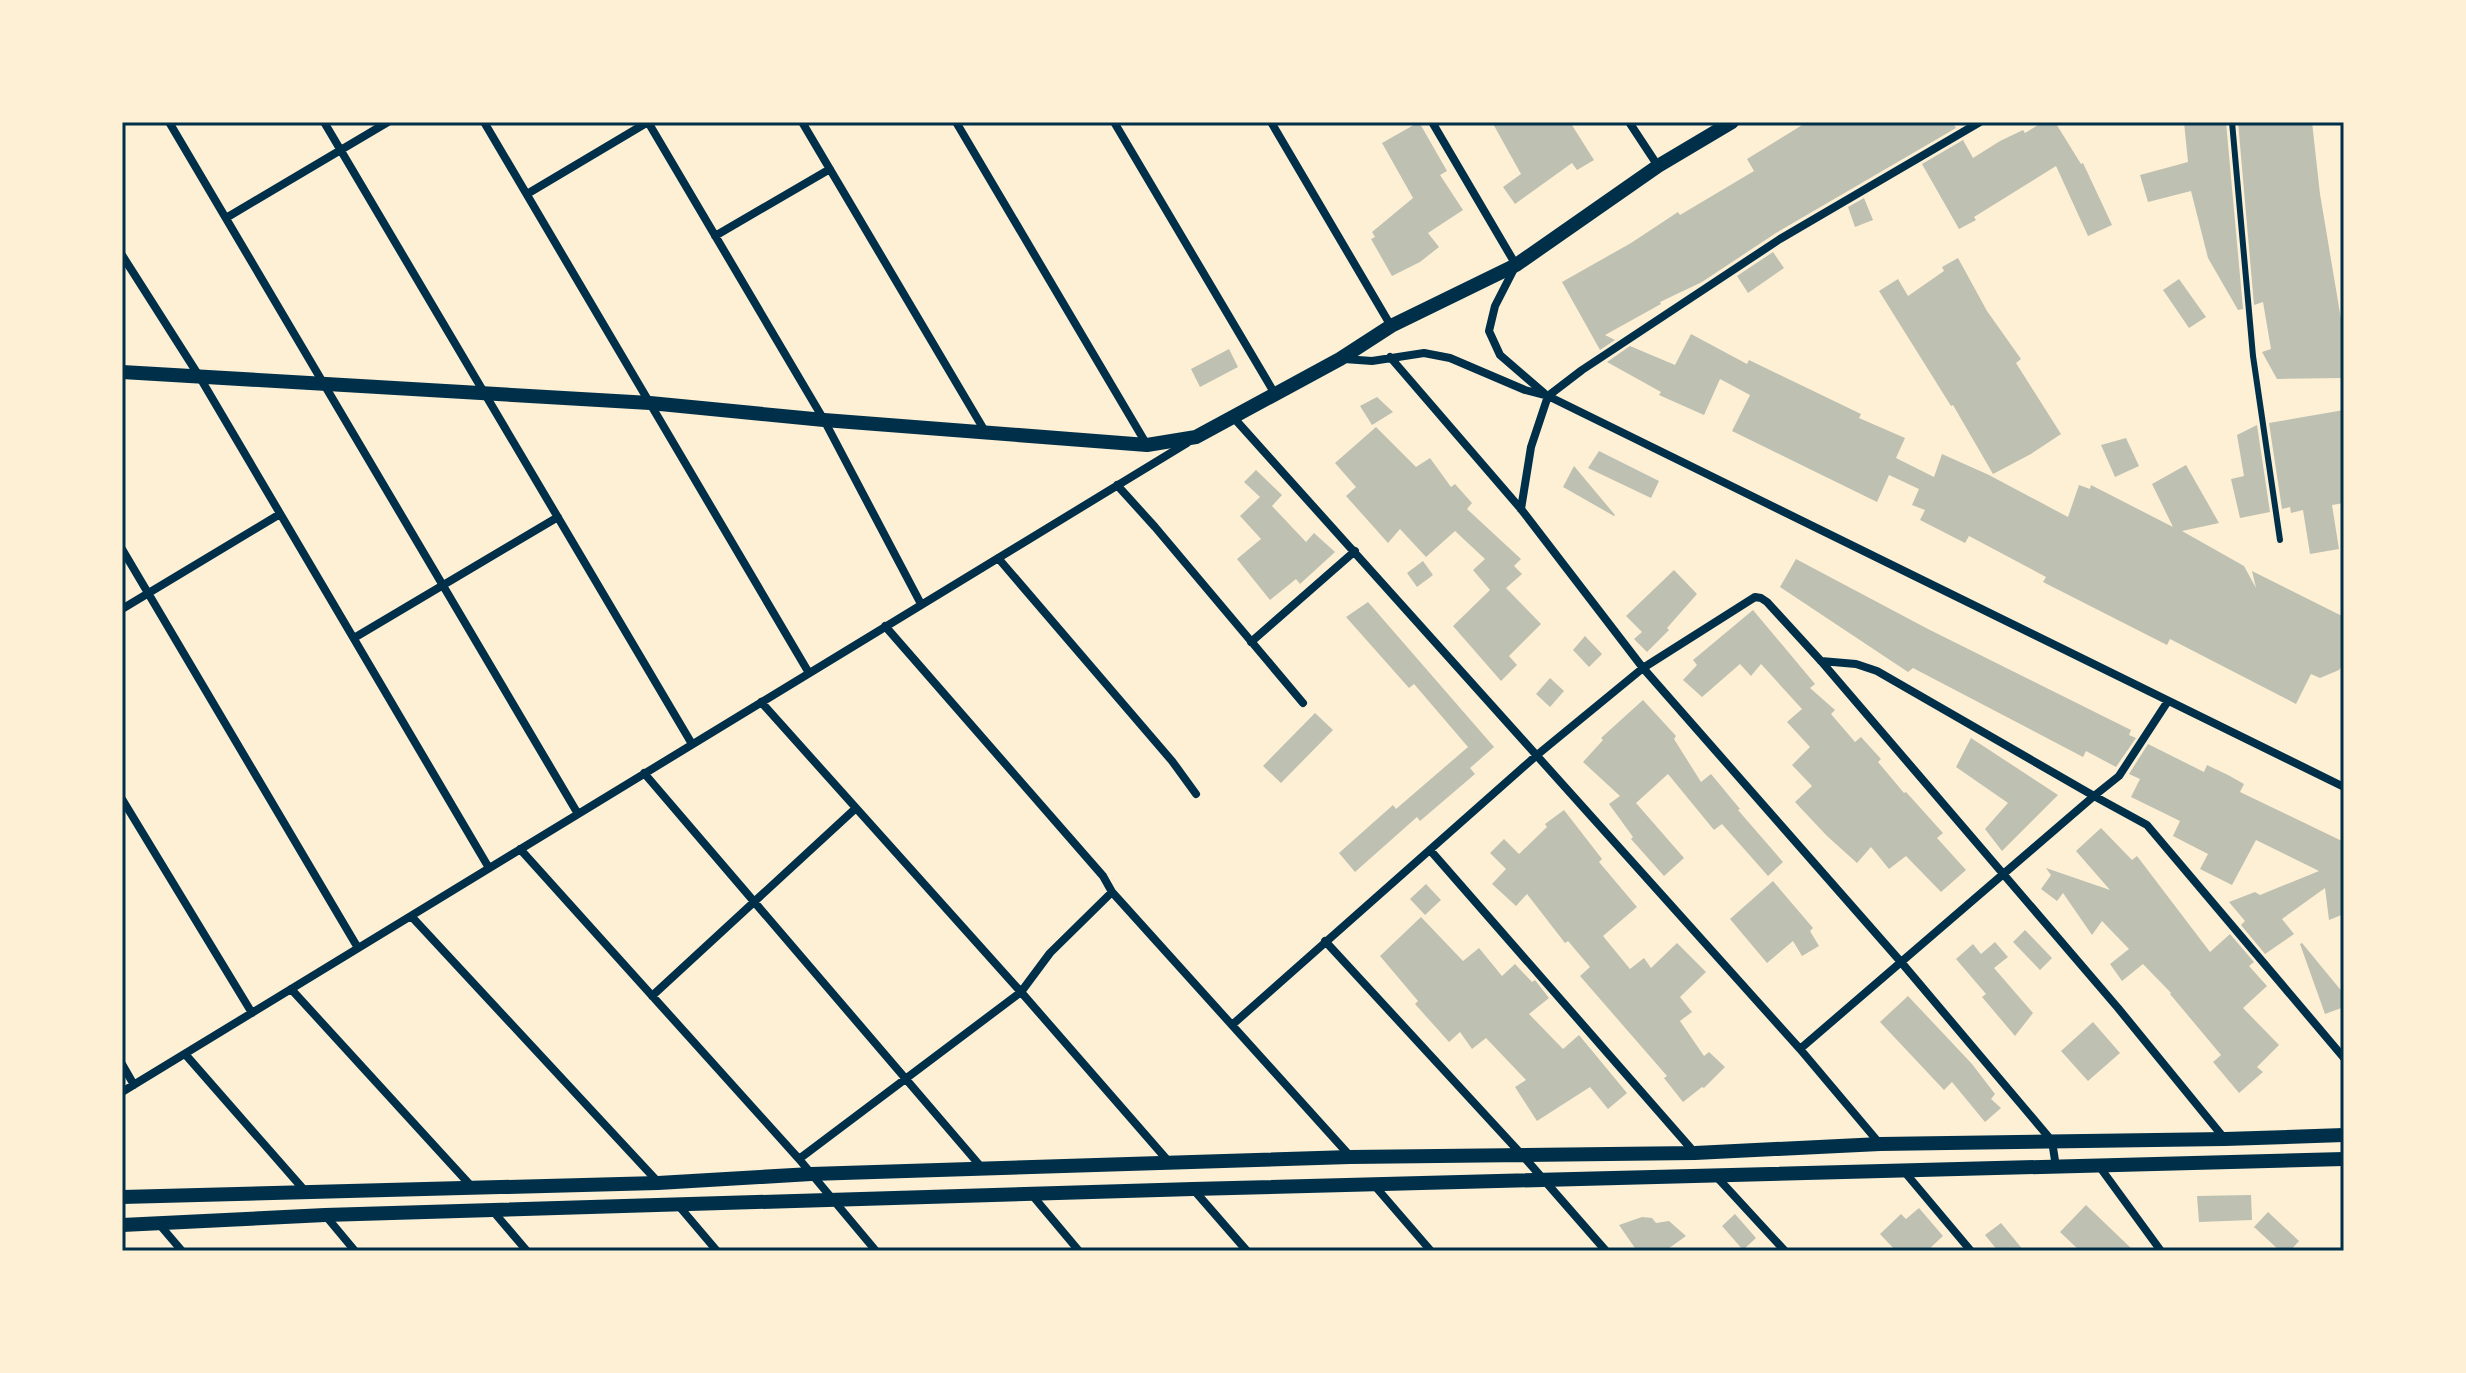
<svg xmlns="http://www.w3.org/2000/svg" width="2466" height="1373" font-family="'Sofia Sans Condensed',sans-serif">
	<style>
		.building { fill: #bec0b2 }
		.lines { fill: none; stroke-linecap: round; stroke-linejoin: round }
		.service { stroke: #003049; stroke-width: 6 }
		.minor { stroke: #003049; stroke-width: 8 }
		.tertiary { stroke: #003049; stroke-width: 14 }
		.neatline { fill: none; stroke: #003049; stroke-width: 3 }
	</style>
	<rect width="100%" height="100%" fill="#fdf0d5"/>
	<path class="building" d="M1419,122L1447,171L1440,175L1463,210L1428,233L1439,247L1420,262L1392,276L1371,239L1375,237L1372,232L1413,198L1382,143Z
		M1492,122H1570L1594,160L1577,170L1572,163L1515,204L1503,187L1521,174Z
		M1807,122H1952L1956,128L1776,233L1702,282L1660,302L1661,304L1605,335L1615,340L1600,350L1562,282L1631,243L1678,212L1680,215L1754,171L1747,159Z
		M2043,122H2055L2081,164L2083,163L2112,225L2088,236L2056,166L1974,217L1976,220L1959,229L1922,164L1963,140L1973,158L2000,141L2023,130L2025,133Z
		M2184,122H2226L2243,309L2238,310L2208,258L2191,191L2148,202L2140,175L2188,162Z
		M2238,122H2312L2320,194L2344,337V378L2277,379L2262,352L2271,349L2263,302L2254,305Z
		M1864,198L1873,220L1855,227L1848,207Z
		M1773,252L1784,268L1748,293L1737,276Z
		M1958,258L1987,311L2021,359L2016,363L2061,434L2031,454L1993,474L1953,405L1951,406L1879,291L1898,279L1908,296L1944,271L1942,267Z
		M2179,279L2206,317L2189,328L2163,290Z
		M1691,334L1747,364L1749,360L1861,414L1859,418L1905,438L1896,458L1934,477L1942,454L1989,475L2068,517L2079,485L2090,489L2091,485L2173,527L2152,484L2186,465L2219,523L2182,531L2244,566L2256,588L2252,571L2344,617V663L2339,670L2320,678L2311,674L2296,704L2170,639L2167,645L2043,582L2046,577L1969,536L1965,543L1920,520L1925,510L1912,505L1919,489L1889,475L1877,502L1732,431L1750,395L1720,379L1704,415L1659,395L1661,392L1607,362L1630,346L1675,365Z
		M1229,349L1238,367L1200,387L1191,369Z
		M1377,397L1393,412L1372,425L1360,406Z
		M2344,410V503L2332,505L2339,549L2310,554L2303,510L2291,513L2290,507L2282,509L2269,423Z
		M2257,425L2270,512L2240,518L2231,479L2244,476L2237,435Z
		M1376,427L1416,467L1430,458L1451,487L1455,484L1472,503L1467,509L1521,559L1514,566L1522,574L1506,588L1541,624L1509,656L1517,665L1501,681L1453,626L1490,590L1473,570L1485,559L1455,531L1426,557L1400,529L1388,543L1346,496L1356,487L1335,463Z
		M2126,438L2139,466L2115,477L2101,445Z
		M1599,451L1659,481L1651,498L1588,468Z
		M1574,466L1615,515L1614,516L1563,487Z
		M1256,470L1282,495L1272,506L1306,542L1314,533L1335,552L1300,584L1296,579L1270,600L1237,559L1261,539L1240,516L1260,497L1244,482Z
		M1796,559L1928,629L2131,730L2129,735L2136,738L2116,767L2086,751L2083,757L1913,668L1908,672L1780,587Z
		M1423,561L1433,575L1417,587L1407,573Z
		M1674,570L1697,594L1667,628L1669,630L1647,652L1634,639L1642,632L1626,616Z
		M1368,602L1494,747L1470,768L1475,774L1420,821L1417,817L1355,872L1339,853L1393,805L1396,809L1468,747L1414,684L1409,688L1346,617Z
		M1753,610L1815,684L1810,688L1835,710L1831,714L1855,742L1861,737L1881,759L1878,762L1904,793L1906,792L1943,833L1937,838L1966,870L1941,892L1906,856L1889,869L1871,847L1857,863L1827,836L1795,802L1812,786L1792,765L1810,747L1787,722L1802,709L1761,664L1751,676L1740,664L1702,697L1683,680L1697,665L1693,660Z
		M1585,636L1602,654L1589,667L1573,650Z
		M1550,678L1564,691L1550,707L1536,694Z
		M1643,700L1676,736L1674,739L1701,782L1711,774L1740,809L1738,810L1783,862L1768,876L1722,824L1714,830L1668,774L1636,803L1684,858L1664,876L1631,839L1633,837L1609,804L1620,796L1583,762L1603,740L1601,738Z
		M1315,713L1333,730L1281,783L1263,766Z
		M1971,738L2058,795L2002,851L1985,829L2008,803L1956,767Z
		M2148,744L2204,772L2207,765L2228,775L2244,784L2240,792L2344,842V914L2329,920L2325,888L2282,919L2294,934L2265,954L2241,925L2245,921L2229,902L2255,892L2260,895L2319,871L2256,840L2232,885L2200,869L2208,854L2173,836L2180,821L2131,797L2140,779L2129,774Z
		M1564,810L1602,859L1599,862L1637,907L1603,936L1630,969L1644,958L1651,968L1677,943L1706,972L1680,997L1692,1012L1680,1021L1704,1056L1709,1052L1725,1067L1704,1088L1702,1087L1683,1102L1664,1078L1667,1076L1580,976L1590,967L1568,941L1565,943L1527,894L1516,906L1492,884L1506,869L1490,853L1504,839L1519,854L1547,827L1545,824Z
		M2101,828L2132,860L2137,856L2210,952L2230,934L2254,962L2249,966L2267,986L2243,1008L2279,1045L2257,1067L2263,1072L2239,1093L2213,1062L2221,1055L2170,994L2171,993L2143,964L2122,981L2110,964L2129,949L2102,921L2092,935L2063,893L2057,901L2041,889L2051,875L2046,868L2110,890L2076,851Z
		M1773,881L1813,928L1810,931L1819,946L1802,956L1793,941L1767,963L1730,919Z
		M1426,884L1441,900L1425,915L1410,899Z
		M1421,917L1463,961L1479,948L1502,976L1515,964L1532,982L1535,980L1549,998L1529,1014L1563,1049L1579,1035L1627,1093L1608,1109L1590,1087L1537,1121L1515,1087L1526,1080L1486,1038L1472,1049L1460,1032L1449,1042L1415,1004L1418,1001L1380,956Z
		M2025,930L2052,958L2040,970L2013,942Z
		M1995,942L2008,957L1994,968L2033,1013L2015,1036L1982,997L1986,994L1956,959L1973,944L1981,954Z
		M2302,943L2344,994V1007L2325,1014L2300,944Z
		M1908,996L1972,1064L1995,1094L1991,1099L2001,1108L1985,1122L1952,1082L1944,1090L1880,1022Z
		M2093,1022L2120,1053L2088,1081L2061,1051Z
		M2251,1195L2252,1220L2199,1222L2197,1196Z
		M2086,1205L2134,1251H2080L2060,1232Z
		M1919,1208L1943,1236L1927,1251H1896L1880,1234L1901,1214L1906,1219Z
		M2268,1212L2299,1241L2290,1251H2280L2254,1227Z
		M1735,1214L1756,1238L1743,1250L1722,1226Z
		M1642,1217L1652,1218L1656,1223L1669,1221L1686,1236L1665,1251H1637L1619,1225Z
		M2001,1223L2024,1251H1998L1985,1235Z"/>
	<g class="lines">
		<path class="service" d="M2232,122L2253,356L2280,540"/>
		<path class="minor" d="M169,122L578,814
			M324,122L692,744
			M484,122L809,673
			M802,122L986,433
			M956,122L1147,445
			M1114,122L1275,394
			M1271,122L1391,326
			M1432,122L1516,265L1495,306L1489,331L1500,355L1544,393
			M1629,122L1658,166
			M527,194L648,122L824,420L921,604
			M226,218L388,122
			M715,236L830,169
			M122,255L199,376L489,868
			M1390,357L1521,509L1643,668L1901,962L2052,1141L2056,1167
			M1344,359L1372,361L1424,353L1450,358L1525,390L1548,396L2344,787
			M1233,417L1800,1049L1880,1144
			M1117,485L1155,527L1303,703
			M1521,509L1531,447L1548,396L1582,370L1780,239L1980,122
			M122,549L358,948
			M998,558L1172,761L1196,794
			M122,609L280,514
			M885,626L1103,876L1112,892L1350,1156
			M354,638L558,517
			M1251,642L1355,551
			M1821,661L1856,664L1877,671L2094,796L2119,776L2168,701
			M761,702L1021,992L1169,1162
			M644,773L982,1168
			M122,799L252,1013
			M520,849L799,1159L876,1251
			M1430,850L1694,1152
			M411,916L658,1182
			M1325,941L1523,1156L1606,1251
			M291,989L472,1187
			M652,996L856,808
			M1232,1025L1537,755L1643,668L1755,597L1761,598L1767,602L1821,661L2118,1008L2224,1138
			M1800,1049L2094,796L2147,825L2344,1058
			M185,1054L305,1191
			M122,1064L134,1085
			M122,1092L1187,443
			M799,1159L1021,992L1050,953L1112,892
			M2099,1166L2161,1251
			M1903,1170L1971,1251
			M1715,1175L1785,1251
			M1374,1185L1431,1251
			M1193,1189L1247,1251
			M1032,1195L1079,1251
			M678,1205L717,1251
			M492,1210L527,1251
			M325,1215L355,1251
			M159,1224L182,1251"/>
		<path class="tertiary" d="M122,372L650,403L824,420L1147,445L1196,437L1340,359L1391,326L1516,265L1658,166L1732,122
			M122,1197L658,1183L811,1174L1350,1157L1695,1153L1880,1144L2225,1139L2344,1135
			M122,1225L325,1215L1193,1189L2344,1159"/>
	</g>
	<rect width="2466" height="1373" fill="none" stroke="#fdf0d5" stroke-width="248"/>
	<rect x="124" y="124" width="2218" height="1125" class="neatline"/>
</svg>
